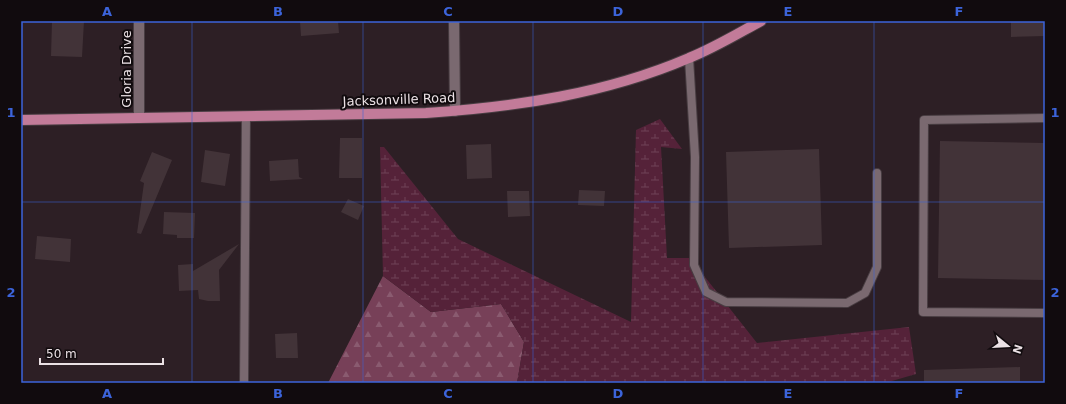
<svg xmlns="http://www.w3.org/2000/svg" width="1066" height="404" font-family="'DejaVu Sans',sans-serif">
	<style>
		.forest { fill: url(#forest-firs) }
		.wetland { fill: url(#wetland-marsh) }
		.building { fill: #423338 }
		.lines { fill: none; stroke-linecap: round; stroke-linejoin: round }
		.lane-casing { stroke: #483d42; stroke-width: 10 }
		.street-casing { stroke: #483d42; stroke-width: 12 }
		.primary-casing { stroke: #483d42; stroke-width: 12 }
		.lane { stroke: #7a6970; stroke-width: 8 }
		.street { stroke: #7a6970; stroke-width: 10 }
		.primary { stroke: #c27b99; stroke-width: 10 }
		.grid { fill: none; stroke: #3c64da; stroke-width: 1; stroke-opacity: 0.55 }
		.labels { text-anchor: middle; stroke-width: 4; stroke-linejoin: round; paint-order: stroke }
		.street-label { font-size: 13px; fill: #ebe1e5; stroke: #110b0e }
		.neatline { fill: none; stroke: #3c64da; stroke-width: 1.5 }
		.grid-label { font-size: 13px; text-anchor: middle; font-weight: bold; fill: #3c64da }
	</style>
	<defs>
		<pattern id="forest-firs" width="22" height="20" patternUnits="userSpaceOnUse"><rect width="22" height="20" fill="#774058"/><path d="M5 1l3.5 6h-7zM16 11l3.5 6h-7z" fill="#8a5b70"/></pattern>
		<pattern id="wetland-marsh" width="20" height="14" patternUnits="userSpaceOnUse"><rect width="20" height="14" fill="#552239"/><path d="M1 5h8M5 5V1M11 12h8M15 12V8" fill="none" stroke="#6e4256"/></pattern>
	</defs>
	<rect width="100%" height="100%" fill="#2d1f25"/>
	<path class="forest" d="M383,276L431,312L501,304L524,342L517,383H328Z"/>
	<path class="wetland" d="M660,119L682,149L661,147L667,258H690L757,343L909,327L916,374L885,383H517L524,342L501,304L431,312L383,276L380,147H384L458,239L631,322L636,130Z"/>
	<path class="building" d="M52,21H84L82,57L51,56Z
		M300,21H338L339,33L301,36Z
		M1011,21H1045V36L1011,37Z
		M340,138H362V178H339Z
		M940,141L1045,143V280L938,278Z
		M491,144L492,178L467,179L466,145Z
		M819,149L822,245L729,248L726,152Z
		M205,150L230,154L225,186L201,182Z
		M152,152L172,160L141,234L137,233L144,183L140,181Z
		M298,159L299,177L303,179L270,181L269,161Z
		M579,190L605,191L604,206L578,205Z
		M507,191H529L530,216L508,217Z
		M348,199L364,206L358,220L341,212Z
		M164,212L195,213L194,238H177V235L163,234Z
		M37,236L71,239L70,262L35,259Z
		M239,244L219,270L220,301H208L199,299L198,290L179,291L178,265L193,264V271Z
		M297,333L298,358H276L275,334Z
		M1020,367V383H924V370Z"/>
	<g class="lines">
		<defs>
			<path id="lane" d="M689,58L695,157L694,265L706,292L726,302L847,303L865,293L877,267V173
				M1045,118L924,120L923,312L1045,313
				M244,383L246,116"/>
			<path id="street" d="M454,21L455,111
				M139,118V21"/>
			<path id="primary" d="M21,120L426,113C515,107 605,94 689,58C714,48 737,34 761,21"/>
		</defs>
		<use href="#lane" class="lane-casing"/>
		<use href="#street" class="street-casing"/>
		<use href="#primary" class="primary-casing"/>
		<use href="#lane" class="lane"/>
		<use href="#street" class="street"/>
		<use href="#primary" class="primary"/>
	</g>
	<path class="grid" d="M192,21V383M363,21V383M533,21V383M703,21V383M874,21V383M21,202H1045"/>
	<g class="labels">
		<g class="street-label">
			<text transform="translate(126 69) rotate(-90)" y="5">Gloria Drive</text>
			<text transform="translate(399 99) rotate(-2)" y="5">Jacksonville Road</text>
		</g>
	</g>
	<rect width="1066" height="404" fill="none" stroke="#110b0e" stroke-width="44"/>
	<g transform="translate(1008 346) rotate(108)" stroke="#110b0e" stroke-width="3" paint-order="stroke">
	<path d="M0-3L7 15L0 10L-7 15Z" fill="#ebe1e5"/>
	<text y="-6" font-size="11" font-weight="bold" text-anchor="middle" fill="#ebe1e5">N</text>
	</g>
	<path d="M40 358v6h123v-6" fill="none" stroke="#ebe1e5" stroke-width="2"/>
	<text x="46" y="358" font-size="12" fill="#ebe1e5" stroke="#110b0e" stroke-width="3" paint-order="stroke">50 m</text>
	<rect x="22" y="22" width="1022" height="360" class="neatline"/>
	<g class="grid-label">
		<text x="107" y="16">A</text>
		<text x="278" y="16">B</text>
		<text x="448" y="16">C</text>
		<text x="618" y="16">D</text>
		<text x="788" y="16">E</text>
		<text x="959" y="16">F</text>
		<text x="11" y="117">1</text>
		<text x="1055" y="117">1</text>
		<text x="11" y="297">2</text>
		<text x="1055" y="297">2</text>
		<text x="107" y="398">A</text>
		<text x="278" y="398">B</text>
		<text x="448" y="398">C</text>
		<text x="618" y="398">D</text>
		<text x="788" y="398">E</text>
		<text x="959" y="398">F</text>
	</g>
</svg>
